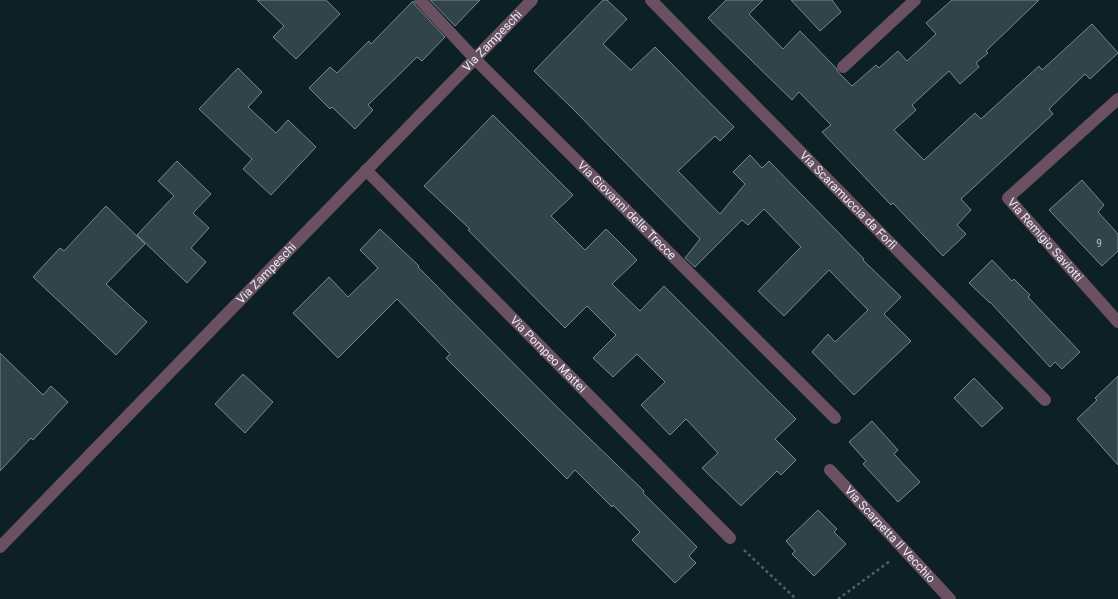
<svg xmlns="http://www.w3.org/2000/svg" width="1118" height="599" font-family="Roboto,sans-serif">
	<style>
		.building { fill: #304449; stroke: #758a90 }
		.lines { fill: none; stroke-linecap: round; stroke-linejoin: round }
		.path { stroke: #4f6064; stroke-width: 2.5; stroke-dasharray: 3 3; stroke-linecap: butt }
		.minor { stroke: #6a5060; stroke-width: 12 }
		.labels { text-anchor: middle; stroke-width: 3; stroke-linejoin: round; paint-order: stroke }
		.number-label { font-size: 10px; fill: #b7c5c8 }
		.street-label { font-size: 12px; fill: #e4f0f3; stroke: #03090b }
	</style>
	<rect width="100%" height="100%" fill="#0d2025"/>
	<path class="building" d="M257,0H326L340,14L296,59L273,37L284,26Z
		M430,0H480L455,26Z
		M603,0H607L627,19L603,44L631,70L655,47L734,127L720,141L715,136L678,171L720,214L745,184L733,172L750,155L762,168L769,161L864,259L863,260L901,297L884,314L911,341L854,395L812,352L828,334L835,342L868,310L829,270L784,316L758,291L801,247L764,209L748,225L742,220L695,267L685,258L700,239L573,109L534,71Z
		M726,0H763L749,14L783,49L800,31L836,68L838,72L852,86L876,65L879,68L898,51L907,61L936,34L926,23L952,0H1039L986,51L988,53L976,63L979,67L960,84L949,71L912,105L916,110L894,130L924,160L975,113L981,119L1039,66L1042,70L1092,24L1118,53L1090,79L1085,74L1049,109L1053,114L961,199L971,210L957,225L966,234L943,256L893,203L891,205L822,132L831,125L799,92L792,100L708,18Z
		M791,0H832L841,12L820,31Z
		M413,1L415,5L445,37L422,61L417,57L368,105L373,110L355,129L332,107L330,109L309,88L330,67L337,73L369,41L371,44Z
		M238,68L262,92L248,107L276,133L288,120L316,147L271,195L243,169L252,159L199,109Z
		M493,115L573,195L551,216L585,250L606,229L637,260L612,284L640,311L664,286L796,419L775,439L796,460L781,475L777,471L741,506L702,468L718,453L686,419L670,435L641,405L665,382L637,354L613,377L593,358L616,335L587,306L565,328L468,230L470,229L424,186Z
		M177,161L211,194L193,213L209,228L191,248L206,262L187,283L137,235L174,196L158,181Z
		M1082,180L1104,205L1098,212L1118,234V251L1102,266L1049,210Z
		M106,206L145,244L106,284L147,322L116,355L33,277L60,248L64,251Z
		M380,229L419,266L418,267L558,408L644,491L643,493L697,547L689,556L696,563L675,583L632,540L640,532L613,505L612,507L575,470L567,479L446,358L450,354L397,299L338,358L293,313L329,277L348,297L378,268L360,250Z
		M992,260L1012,281L1014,279L1030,295L1028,297L1080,352L1062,369L1055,362L1050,367L990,302V303L969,283Z
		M0,353L43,395L51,386L68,402L33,440L31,438L0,471Z
		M243,374L273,402L245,433L215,404Z
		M1118,376V465L1077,419L1097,400L1095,398Z
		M974,378L1003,408L982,427L954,398Z
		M872,421L898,450L894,454L920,482L898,502L863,464L866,461L849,442Z
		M818,510L837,529L834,532L846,544L814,576L792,554L795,551L786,541Z"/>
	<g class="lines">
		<path class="path" d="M744,550L796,599
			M838,599L890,561"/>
		<g class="minor">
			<path id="s1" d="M420,0L475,59L835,418"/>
			<path id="s2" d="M651,0L1045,400"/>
			<path d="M843,67L915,0"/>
			<path id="s3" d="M1118,99L1008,198L1118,322"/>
			<path id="s4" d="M366,170L730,538"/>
			<path id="s5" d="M830,470L950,599"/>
			<path id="s6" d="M0,547L532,0"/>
		</g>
	</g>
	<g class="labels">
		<g class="number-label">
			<text x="1099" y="247">9</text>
		</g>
		<g class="street-label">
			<text dy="4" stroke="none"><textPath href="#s6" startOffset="706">Via Zampeschi</textPath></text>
			<text dy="4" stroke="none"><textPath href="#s2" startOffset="281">Via Scaramuccia da Forlì</textPath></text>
			<text dy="4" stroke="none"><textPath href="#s1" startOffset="295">Via Giovanni delle Trecce</textPath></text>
			<text dy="4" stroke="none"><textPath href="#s3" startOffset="204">Via Remigio Saviotti</textPath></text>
			<text dy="4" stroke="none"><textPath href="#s6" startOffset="382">Via Zampeschi</textPath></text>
			<text dy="4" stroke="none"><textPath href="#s4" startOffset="259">Via Pompeo Mattei</textPath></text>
			<text dy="4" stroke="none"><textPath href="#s5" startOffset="88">Via Scarpetta Il Vecchio</textPath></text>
		</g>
	</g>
</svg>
